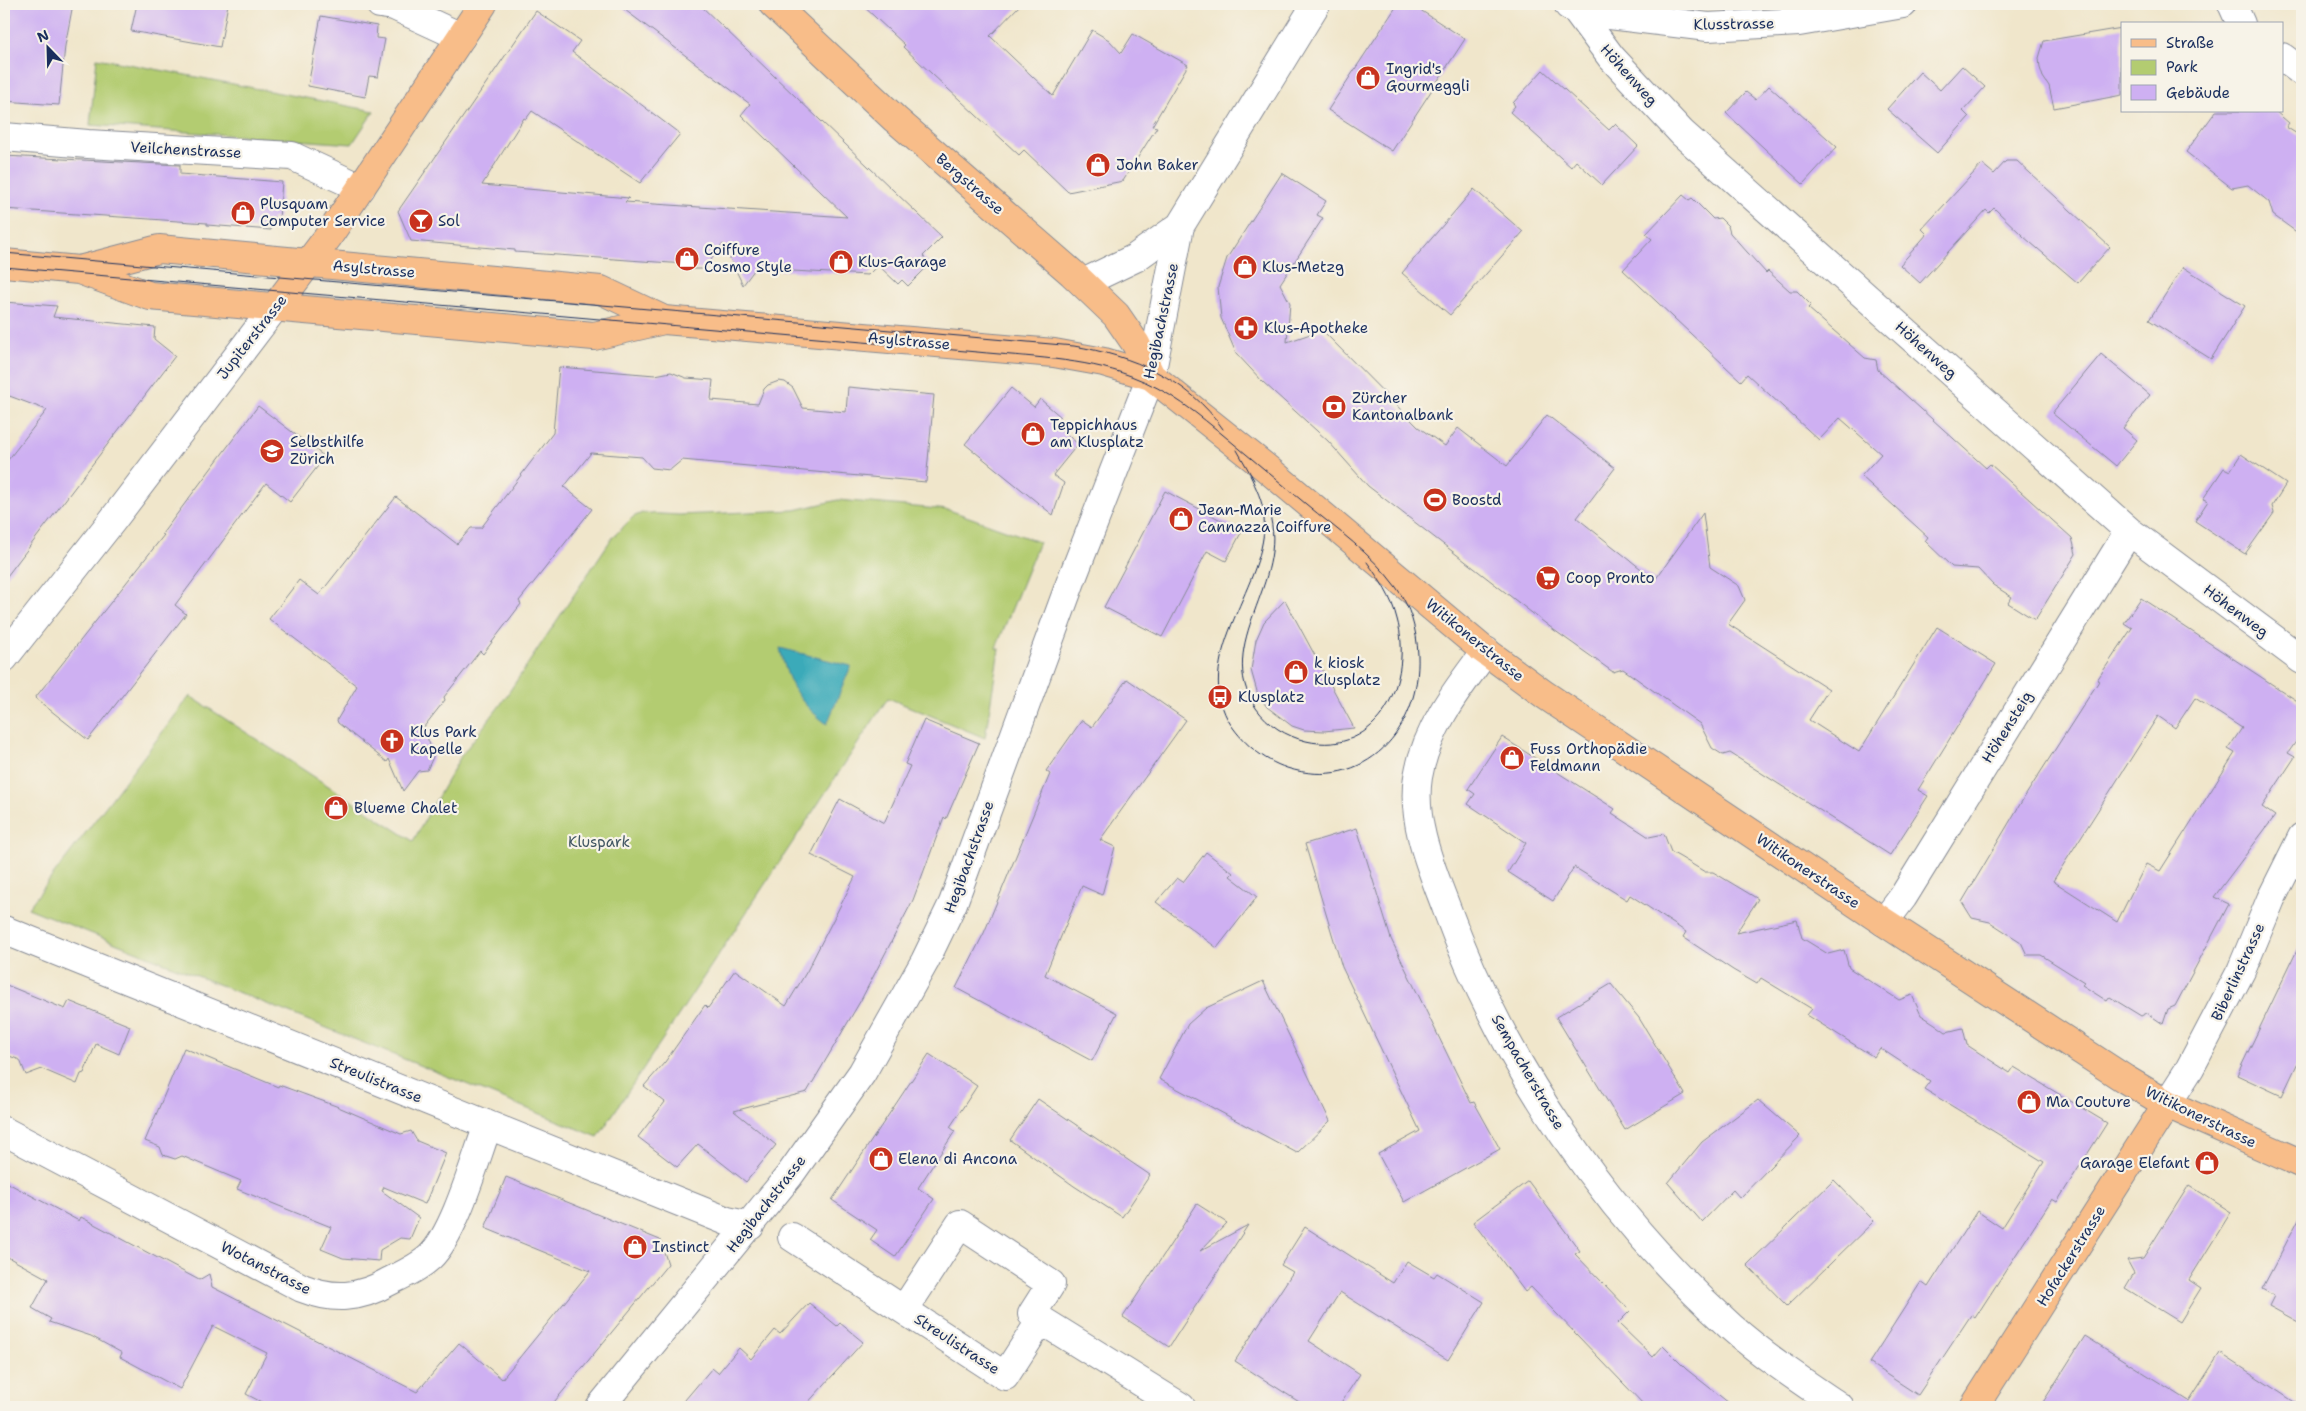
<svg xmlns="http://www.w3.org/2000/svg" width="2306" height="1411" font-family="'Shantell Sans',sans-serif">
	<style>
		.green { fill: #b3cc71; stroke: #677e68 }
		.water { fill: #3baab9; stroke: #2b6c8c }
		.building { fill: #ceb0f2; fill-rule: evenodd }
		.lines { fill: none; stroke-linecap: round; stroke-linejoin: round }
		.minor-casing { stroke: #868a94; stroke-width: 30 }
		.major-casing { stroke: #868a94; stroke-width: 30 }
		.minor { stroke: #fff; stroke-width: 28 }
		.major { stroke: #f8bd89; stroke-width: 28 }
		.tram { stroke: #1b2f5e; stroke-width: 1 }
		.labels { text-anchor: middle; stroke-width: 4.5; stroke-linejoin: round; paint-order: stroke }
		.street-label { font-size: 15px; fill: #1b2f5e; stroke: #f7f3e8 }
		.poi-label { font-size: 15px; fill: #1b2f5e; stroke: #f7f3e8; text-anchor: start }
		.park-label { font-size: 15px; fill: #415663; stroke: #f7f3e8 }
	</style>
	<rect width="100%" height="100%" fill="#f7f3e8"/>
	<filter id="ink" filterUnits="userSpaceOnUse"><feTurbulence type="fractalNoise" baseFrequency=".02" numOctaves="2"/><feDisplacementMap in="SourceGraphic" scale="10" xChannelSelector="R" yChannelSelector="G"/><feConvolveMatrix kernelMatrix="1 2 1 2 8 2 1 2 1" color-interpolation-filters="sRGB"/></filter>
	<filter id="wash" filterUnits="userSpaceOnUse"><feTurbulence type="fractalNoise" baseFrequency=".0096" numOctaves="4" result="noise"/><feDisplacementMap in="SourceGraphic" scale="20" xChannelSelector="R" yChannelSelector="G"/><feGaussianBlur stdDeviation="1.12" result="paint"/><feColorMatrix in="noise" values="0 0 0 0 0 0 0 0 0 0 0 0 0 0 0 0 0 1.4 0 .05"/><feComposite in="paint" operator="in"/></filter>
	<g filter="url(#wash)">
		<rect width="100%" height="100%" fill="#f0e6cb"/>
		<path class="green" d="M97,58L374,111L352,144L90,125Z
			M838,500L949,510L1039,542L996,648L999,649L985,738L888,698L598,1137L28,908L190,696L413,841L461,756L501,704L612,538L633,517L642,513L679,515L795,510Z"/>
		<path class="water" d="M780,648L851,666L827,724C798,702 788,684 780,648Z"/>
		<g id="blocks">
			<path class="building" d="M4,4H73L65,46L59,105L4,101Z
				M137,4H228L220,47L131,31Z
				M617,4H699L942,237L923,256L930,264L908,286L902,280L898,284L878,265L868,275L755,269L743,285L723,244L704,269H687L685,264L515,252V250L411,241L398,211L536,11L580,41L572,52L680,134L640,183L532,111L526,119L524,118L482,185L629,198L625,202L847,217L741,115L750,104Z
				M861,4H1021L990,36L1053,96L1092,30L1109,40L1121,53L1133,34L1188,65L1152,126L1157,127L1123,181L1068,192L1024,150L1019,155L903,47L905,45Z
				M1398,4H1411L1465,39L1392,151L1328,110Z
				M321,16L377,26L376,38L385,39L378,77L369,76L365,97L308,86Z
				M2122,28V95L2054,108L2049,86L2043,77L2040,68L2039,58L2044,41Z
				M1962,66L1985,87L1963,111L1969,117L1937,153L1887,109L1920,72L1940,90Z
				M1543,70L1609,130L1615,124L1638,146L1602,185L1576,161L1571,167L1510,112L1515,106L1513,103Z
				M1769,86L1837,147L1803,184L1726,113L1746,92L1756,100Z
				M2216,111H2275L2289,123L2286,127L2302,137V236L2273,215L2269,202L2248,185L2232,188L2186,152Z
				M4,156L180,165V174L282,182L279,219L272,218L271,230L207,225V223L4,209Z
				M2006,161H2017L2110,247L2078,283L2024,237L1994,208L1989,213L1986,210L1920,283L1900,265L1927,234L1922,229L1982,164L1994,174Z
				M1282,173L1326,201L1317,215L1323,218L1280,284L1290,303L1287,342L1322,330L1418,427L1445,446L1458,428L1507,466L1547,415L1615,468L1577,518L1655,580L1703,513L1710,567L1739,586L1745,600L1728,624L1829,689L1809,720L1859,752L1937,627L1996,664L1918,790L1928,796L1890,855L1730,753L1723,755L1712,748L1700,724L1623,669L1613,672L1554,630L1368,486L1328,441L1263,382L1236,353L1221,318L1218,287L1227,258Z
				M1474,189L1523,232L1450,315L1402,273Z
				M1683,195L1689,200L1692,198L1713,219L1720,218L1728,226L1730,233L1766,273L1768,271L1790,291H1797L1811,305L1808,308L1865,358L1876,360L1878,370L1986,468L1990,464L2072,538L2076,554L2035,620L2008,603L2012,597L1993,585L1978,569L1952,567L1925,541L1928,537L1861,476L1881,454L1840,418L1819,440L1747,374L1741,381L1623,270L1652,239L1646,234Z
				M2183,267L2245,306L2211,359L2149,320Z
				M4,302L57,306L53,317L155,327L154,339L175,356L4,580V465L47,410L4,394Z
				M2101,354L2150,395L2123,428L2137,440L2116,466L2052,413Z
				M559,367L655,375L671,372L686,378L713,380L711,400L758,404L764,389L768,385L779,381L785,382L793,388L803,408L846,412L848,387L934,395L926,482L682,460L670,470L652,468L642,457L591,453L564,487L592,509L519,601L521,604L483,654L480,651L444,697L445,700L423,728L433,752V757L427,770L418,771L403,791L389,759L387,762L338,723L337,720L357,686L269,619L299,580L319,595L396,497L457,544L471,528H481L553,433Z
				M1011,388L1034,407L1040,399L1061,417L1055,424L1078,444L1053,475L1064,483L1053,515L965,444Z
				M258,406L325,457L290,502L266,483L175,605L186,614L88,740L35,698L164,535L162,534Z
				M2241,454L2286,484L2272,506L2274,513L2245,554L2195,521L2208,501L2203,499L2224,468L2230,471Z
				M1165,491L1242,531L1226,561L1207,551L1162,637L1104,607Z
				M2141,598L2302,704V733L2288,753L2295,757L2262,807L2275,816L2214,897L2229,904L2175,1006L2168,1009L2163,1024L2147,1013L2141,1016L2110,997L2107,1001L2082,985L2084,982L2041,955H2027L2021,942L1990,922L1972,918L1962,902L2022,801L2099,681L2097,680L2132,628L2124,623ZM2195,698L2242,728L2228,749L2235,753L2160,871L2146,864L2117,922L2053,881L2158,716L2175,728Z
				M1285,600L1354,728L1324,731L1304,730L1292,726L1267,707L1258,695L1251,670L1256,640L1264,622Z
				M1127,679L1186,720L1100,840L1115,847L1102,895L1082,886L1045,975L1117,1013L1092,1061L956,988L984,933L1050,774L1046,771L1082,720L1092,727Z
				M924,720L979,743L946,819L944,817L913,900L861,1000L807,1092L734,1111L776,1145L746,1182L698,1144L677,1167L638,1137L665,1102L644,1086L665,1062L705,1005L708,1008L735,970L786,1006L807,971L855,877L811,855L840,799L884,823L910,766L905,764Z
				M1502,737L1615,809L1612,813L1649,837L1664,834L1671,852L1680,857L1705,872H1713L1758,899L1736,933L1797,920L1802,938L1828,954L1844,950L1849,968L1899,1000L1912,995L1921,1015L1935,1024L1946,1032L1963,1028L1967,1045L2010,1073L2014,1067L2107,1123L2057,1202L2052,1199L1975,1318L1971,1315L1918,1395L1869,1363L1921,1282L1928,1287L1977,1211L2002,1228L2044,1162L1924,1089L1930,1081L1880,1048L1874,1057L1807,1015L1812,1009L1761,978L1757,984L1733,970L1683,937L1686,932L1630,895L1627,900L1574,867L1553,901L1508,872L1526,843L1468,804L1475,794L1468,789Z
				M1357,828L1391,939L1471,1103L1474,1102L1500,1149L1404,1202L1378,1154L1420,1131L1342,967L1305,844Z
				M1206,852L1233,873L1230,876L1257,897L1217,948L1156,902L1177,878L1183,882Z
				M2302,940V1054L2282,1096L2237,1075Z
				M1263,981L1330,1121L1297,1153L1159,1079L1188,1024L1206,1008Z
				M4,984L65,1009L69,1001L130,1026L119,1054L96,1044L84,1073L81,1074L77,1084L42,1069L26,1075L20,1060L4,1054Z
				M1611,984L1639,1018L1685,1094L1625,1130L1556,1017Z
				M184,1048L278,1087L279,1085L336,1106L401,1134L411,1131L417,1141L446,1153L425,1204L384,1187L382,1191L419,1218L410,1239L400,1238L380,1250L379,1261L343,1258L321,1249L331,1227L237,1189L241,1181L182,1156L175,1159L163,1155L160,1147L145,1141Z
				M929,1054L977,1086L950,1127L955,1131L918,1188L934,1199L895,1257L870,1240L877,1230L832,1200Z
				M1038,1099L1150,1175L1122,1217L1074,1186L1010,1140Z
				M1758,1100L1800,1136L1740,1198L1733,1190L1702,1222L1668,1183L1702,1142Z
				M506,1177L660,1240L668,1264L550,1407H271L246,1394L267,1353L213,1326L180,1389L120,1357L122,1353L91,1336L49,1322L51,1319L32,1308L48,1279L4,1255V1181L79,1221L81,1217L199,1280L209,1274L212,1287L417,1392L459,1343L502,1379L590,1271L485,1228Z
				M1834,1180L1874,1221L1787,1306L1747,1265Z
				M1528,1181L1580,1251L1575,1254L1630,1311L1618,1323L1653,1357L1663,1346L1686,1369L1734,1407H1646L1531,1287L1525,1292L1473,1222Z
				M2189,1185L2231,1212L2189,1280L2201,1288L2180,1322L2125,1288L2134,1273L2127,1260L2143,1258Z
				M1197,1204L1227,1223L1200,1251L1248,1225L1169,1347L1123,1317Z
				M2302,1213V1324L2269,1306L2274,1296L2262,1289Z
				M1305,1227L1393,1283L1407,1261L1434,1277L1437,1273L1484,1302L1448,1360L1340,1292L1309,1341L1360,1374L1338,1407H1307L1235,1361L1293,1272L1281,1265Z
				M809,1303L837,1326L840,1323L863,1342L804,1407H679L712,1368L718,1373L739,1348L751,1359L775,1330L780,1334Z
				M2085,1336L2189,1401L2220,1353L2302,1407H2040Z"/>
		</g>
	</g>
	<g filter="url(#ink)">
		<use href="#blocks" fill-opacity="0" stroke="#868a94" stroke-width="1"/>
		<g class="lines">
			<defs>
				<path id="minor" d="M380,4L394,6L461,37
					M2232,4L2241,24
					M1569,6L1577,11L1708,27L1799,22L1903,4
					M1577,11L1611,57L1682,133L2129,531L2302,660
					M2282,57L2302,72
					M4,137L88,144L292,156L361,188
					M1083,283L1135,258L1180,226
					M1486,651C1458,688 1426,729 1418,777C1411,821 1431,867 1446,907C1504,1066 1606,1214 1731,1327C1765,1357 1803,1382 1840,1407
					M4,658L112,521L275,307
					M1884,922L1903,897L2129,531
					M4,930L727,1221L750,1226
					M2167,1104L2190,1068L2241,971L2271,899L2302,837
					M4,1131L302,1288C333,1300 359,1299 388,1282C402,1275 418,1268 430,1257C455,1233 475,1160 488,1125
					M792,1237L1005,1376L1041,1320L1181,1407
					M904,1310L960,1224L1051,1284L1032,1314L1041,1320
					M600,1407L789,1176L862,1073L925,961L953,903L1071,581L1151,376L1180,226L1316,4"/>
				<path id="major" d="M773,4L895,119L1072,273L1116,315L1136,344L1151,376
					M4,263L79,270L150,296L594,336L664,320L1054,353L1104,362L1151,376L1265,467L1481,648L1545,695L1884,922L2125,1079L2167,1104L2302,1164
					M79,270L159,249L601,290L664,320
					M275,307L328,237L483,4
					M1974,1407L2167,1104"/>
			</defs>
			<use href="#minor" class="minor-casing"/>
			<use href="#major" class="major-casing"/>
			<use href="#minor" class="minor"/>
			<use href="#major" class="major"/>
			<path class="tram" d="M4,253L1074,346C1132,356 1188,378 1223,429
				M4,267L977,352C1027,357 1083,358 1131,376C1169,390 1198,414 1228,439C1254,461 1280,482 1306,504C1336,529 1372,554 1396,587C1410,606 1417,630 1418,655C1421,729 1365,793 1287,768C1263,760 1241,742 1228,720C1192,653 1269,583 1264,517C1263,501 1256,488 1250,475
				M1237,450L1254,480
				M1269,512C1291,583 1212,643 1256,708C1268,725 1286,736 1306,741C1379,758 1414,679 1397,619C1392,598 1380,580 1367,562"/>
		</g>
	</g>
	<defs>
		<symbol id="shop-disc" viewBox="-11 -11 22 22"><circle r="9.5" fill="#c8321e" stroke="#f7f3e8"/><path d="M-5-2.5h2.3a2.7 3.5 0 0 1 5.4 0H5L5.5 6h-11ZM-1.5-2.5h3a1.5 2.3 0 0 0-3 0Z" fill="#fff"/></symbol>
		<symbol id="bar-disc" viewBox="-11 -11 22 22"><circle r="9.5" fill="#c8321e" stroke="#f7f3e8"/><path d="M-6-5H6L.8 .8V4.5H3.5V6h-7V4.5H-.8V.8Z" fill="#fff"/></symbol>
		<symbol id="pharmacy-disc" viewBox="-11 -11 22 22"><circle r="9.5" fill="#c8321e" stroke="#f7f3e8"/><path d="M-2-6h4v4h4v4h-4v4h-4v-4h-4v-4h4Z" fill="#fff"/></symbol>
		<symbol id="bank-disc" viewBox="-11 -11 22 22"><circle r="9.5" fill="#c8321e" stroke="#f7f3e8"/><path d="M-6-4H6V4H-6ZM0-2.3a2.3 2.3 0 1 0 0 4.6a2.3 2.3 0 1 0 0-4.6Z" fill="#fff"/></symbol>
		<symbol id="school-disc" viewBox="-11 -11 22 22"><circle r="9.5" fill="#c8321e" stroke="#f7f3e8"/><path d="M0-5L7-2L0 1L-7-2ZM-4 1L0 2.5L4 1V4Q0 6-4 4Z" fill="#fff"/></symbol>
		<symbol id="stadium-disc" viewBox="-11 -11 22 22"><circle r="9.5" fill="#c8321e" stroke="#f7f3e8"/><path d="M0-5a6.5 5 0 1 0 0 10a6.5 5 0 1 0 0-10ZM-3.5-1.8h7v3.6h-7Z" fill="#fff"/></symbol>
		<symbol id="supermarket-disc" viewBox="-11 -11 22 22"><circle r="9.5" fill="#c8321e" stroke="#f7f3e8"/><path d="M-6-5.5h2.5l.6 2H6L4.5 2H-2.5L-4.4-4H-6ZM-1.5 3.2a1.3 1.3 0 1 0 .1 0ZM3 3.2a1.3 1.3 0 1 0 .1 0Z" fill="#fff"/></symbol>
		<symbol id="bus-disc" viewBox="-11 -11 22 22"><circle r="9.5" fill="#c8321e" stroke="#f7f3e8"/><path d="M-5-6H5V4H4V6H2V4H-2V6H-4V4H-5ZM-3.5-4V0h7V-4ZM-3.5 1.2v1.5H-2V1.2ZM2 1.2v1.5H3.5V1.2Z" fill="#fff"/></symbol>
		<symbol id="church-disc" viewBox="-11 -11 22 22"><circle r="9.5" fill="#c8321e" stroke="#f7f3e8"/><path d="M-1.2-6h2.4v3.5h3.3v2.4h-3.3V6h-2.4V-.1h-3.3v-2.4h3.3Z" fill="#fff"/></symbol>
	</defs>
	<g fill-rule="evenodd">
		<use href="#shop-disc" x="1354" y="64" width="28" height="28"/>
		<use href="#shop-disc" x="1084" y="151" width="28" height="28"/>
		<use href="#shop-disc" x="229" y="199" width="28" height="28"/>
		<use href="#bar-disc" x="407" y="207" width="28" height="28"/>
		<use href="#shop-disc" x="673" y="245" width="28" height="28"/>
		<use href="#shop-disc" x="827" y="248" width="28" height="28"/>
		<use href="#shop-disc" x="1231" y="253" width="28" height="28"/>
		<use href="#pharmacy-disc" x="1232" y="314" width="28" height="28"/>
		<use href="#bank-disc" x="1320" y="393" width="28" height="28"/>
		<use href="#shop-disc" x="1019" y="420" width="28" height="28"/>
		<use href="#school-disc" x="258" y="437" width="28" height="28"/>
		<use href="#stadium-disc" x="1421" y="486" width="28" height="28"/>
		<use href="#shop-disc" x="1167" y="505" width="28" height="28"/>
		<use href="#supermarket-disc" x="1534" y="564" width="28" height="28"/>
		<use href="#shop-disc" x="1282" y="658" width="28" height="28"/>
		<use href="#bus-disc" x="1206" y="683" width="28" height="28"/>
		<use href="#church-disc" x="378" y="727" width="28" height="28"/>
		<use href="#shop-disc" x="1498" y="744" width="28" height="28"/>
		<use href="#shop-disc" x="322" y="794" width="28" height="28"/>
		<use href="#shop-disc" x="2015" y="1088" width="28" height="28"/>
		<use href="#shop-disc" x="867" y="1145" width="28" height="28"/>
		<use href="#shop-disc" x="2193" y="1149" width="28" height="28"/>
		<use href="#shop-disc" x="621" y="1233" width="28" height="28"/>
	</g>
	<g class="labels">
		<g class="street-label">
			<text transform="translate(1734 24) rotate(-1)" y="5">Klusstrasse</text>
			<text transform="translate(1629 75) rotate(48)" y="5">Höhenweg</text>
			<text transform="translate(186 150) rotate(3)" y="5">Veilchenstrasse</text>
			<text transform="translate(970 184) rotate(41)" y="5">Bergstrasse</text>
			<text transform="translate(374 269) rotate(5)" y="5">Asylstrasse</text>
			<text transform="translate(1161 321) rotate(-78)" y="5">Hegibachstrasse</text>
			<text transform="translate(252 337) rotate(-52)" y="5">Jupiterstrasse</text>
			<text transform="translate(909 341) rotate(5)" y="5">Asylstrasse</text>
			<text transform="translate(1926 350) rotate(42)" y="5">Höhenweg</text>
			<text transform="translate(2236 611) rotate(37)" y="5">Höhenweg</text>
			<text transform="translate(1475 640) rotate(39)" y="5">Witikonerstrasse</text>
			<text transform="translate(2007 727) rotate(-58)" y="5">Höhensteig</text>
			<text transform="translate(969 857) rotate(-70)" y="5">Hegibachstrasse</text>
			<text transform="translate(1808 871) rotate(34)" y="5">Witikonerstrasse</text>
			<text transform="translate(2238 972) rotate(-65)" y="5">Biberlinstrasse</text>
			<text transform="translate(1528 1072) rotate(60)" y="5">Sempacherstrasse</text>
			<text transform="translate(376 1080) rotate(22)" y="5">Streulistrasse</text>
			<text transform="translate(2201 1117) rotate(26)" y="5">Witikonerstrasse</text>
			<text transform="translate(766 1204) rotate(-52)" y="5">Hegibachstrasse</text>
			<text transform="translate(2071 1256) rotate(-58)" y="5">Hofackerstrasse</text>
			<text transform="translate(266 1268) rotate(27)" y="5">Wotanstrasse</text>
			<text transform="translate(957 1344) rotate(33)" y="5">Streulistrasse</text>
		</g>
		<g class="poi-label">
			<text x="1386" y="74">Ingrid's<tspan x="1386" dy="17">Gourmeggli</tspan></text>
			<text x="1116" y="170">John Baker</text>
			<text x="260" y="209">Plusquam<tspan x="260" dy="17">Computer Service</tspan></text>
			<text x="438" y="226">Sol</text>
			<text x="704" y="255">Coiffure<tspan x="704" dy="17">Cosmo Style</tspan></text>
			<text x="858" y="267">Klus-Garage</text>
			<text x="1262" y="272">Klus-Metzg</text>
			<text x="1264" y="333">Klus-Apotheke</text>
			<text x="1352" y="403">Zürcher<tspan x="1352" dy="17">Kantonalbank</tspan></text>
			<text x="1050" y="430">Teppichhaus<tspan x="1050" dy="17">am Klusplatz</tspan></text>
			<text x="290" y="447">Selbsthilfe<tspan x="290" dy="17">Zürich</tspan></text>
			<text x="1452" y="505">Boostd</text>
			<text x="1198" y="515">Jean-Marie<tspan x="1198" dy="17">Cannazza Coiffure</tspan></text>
			<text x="1566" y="583">Coop Pronto</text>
			<text x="1314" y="668">k kiosk<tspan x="1314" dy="17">Klusplatz</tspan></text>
			<text x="1238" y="702">Klusplatz</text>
			<text x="410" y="737">Klus Park<tspan x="410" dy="17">Kapelle</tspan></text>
			<text x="1530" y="754">Fuss Orthopädie<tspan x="1530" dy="17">Feldmann</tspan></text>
			<text x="354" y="813">Blueme Chalet</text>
			<text x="2046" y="1107">Ma Couture</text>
			<text x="898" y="1164">Elena di Ancona</text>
			<text x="2190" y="1168" text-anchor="end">Garage Elefant</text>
			<text x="652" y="1252">Instinct</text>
		</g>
		<g class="park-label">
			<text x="599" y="847">Kluspark</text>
		</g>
	</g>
	<rect width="2306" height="1411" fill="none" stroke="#f7f3e8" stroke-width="20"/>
	<rect x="2121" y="22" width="162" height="90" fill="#f7f3e8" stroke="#9fa5b1"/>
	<rect x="2131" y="39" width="25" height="8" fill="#f8bd89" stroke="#9fa5b1"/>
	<text x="2166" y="48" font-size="15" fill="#1b2f5e">Straße</text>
	<rect x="2131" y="60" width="25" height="15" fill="#b3cc71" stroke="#9fa5b1"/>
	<text x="2166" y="72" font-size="15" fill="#1b2f5e">Park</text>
	<rect x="2131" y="85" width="25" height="15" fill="#ceb0f2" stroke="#9fa5b1"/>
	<text x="2166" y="98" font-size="15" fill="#1b2f5e">Gebäude</text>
	<g transform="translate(48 48) rotate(337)" stroke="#f7f3e8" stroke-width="4" paint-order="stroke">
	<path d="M0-4L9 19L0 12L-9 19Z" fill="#1b2f5e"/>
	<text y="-8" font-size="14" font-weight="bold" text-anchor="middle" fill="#1b2f5e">N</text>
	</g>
</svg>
